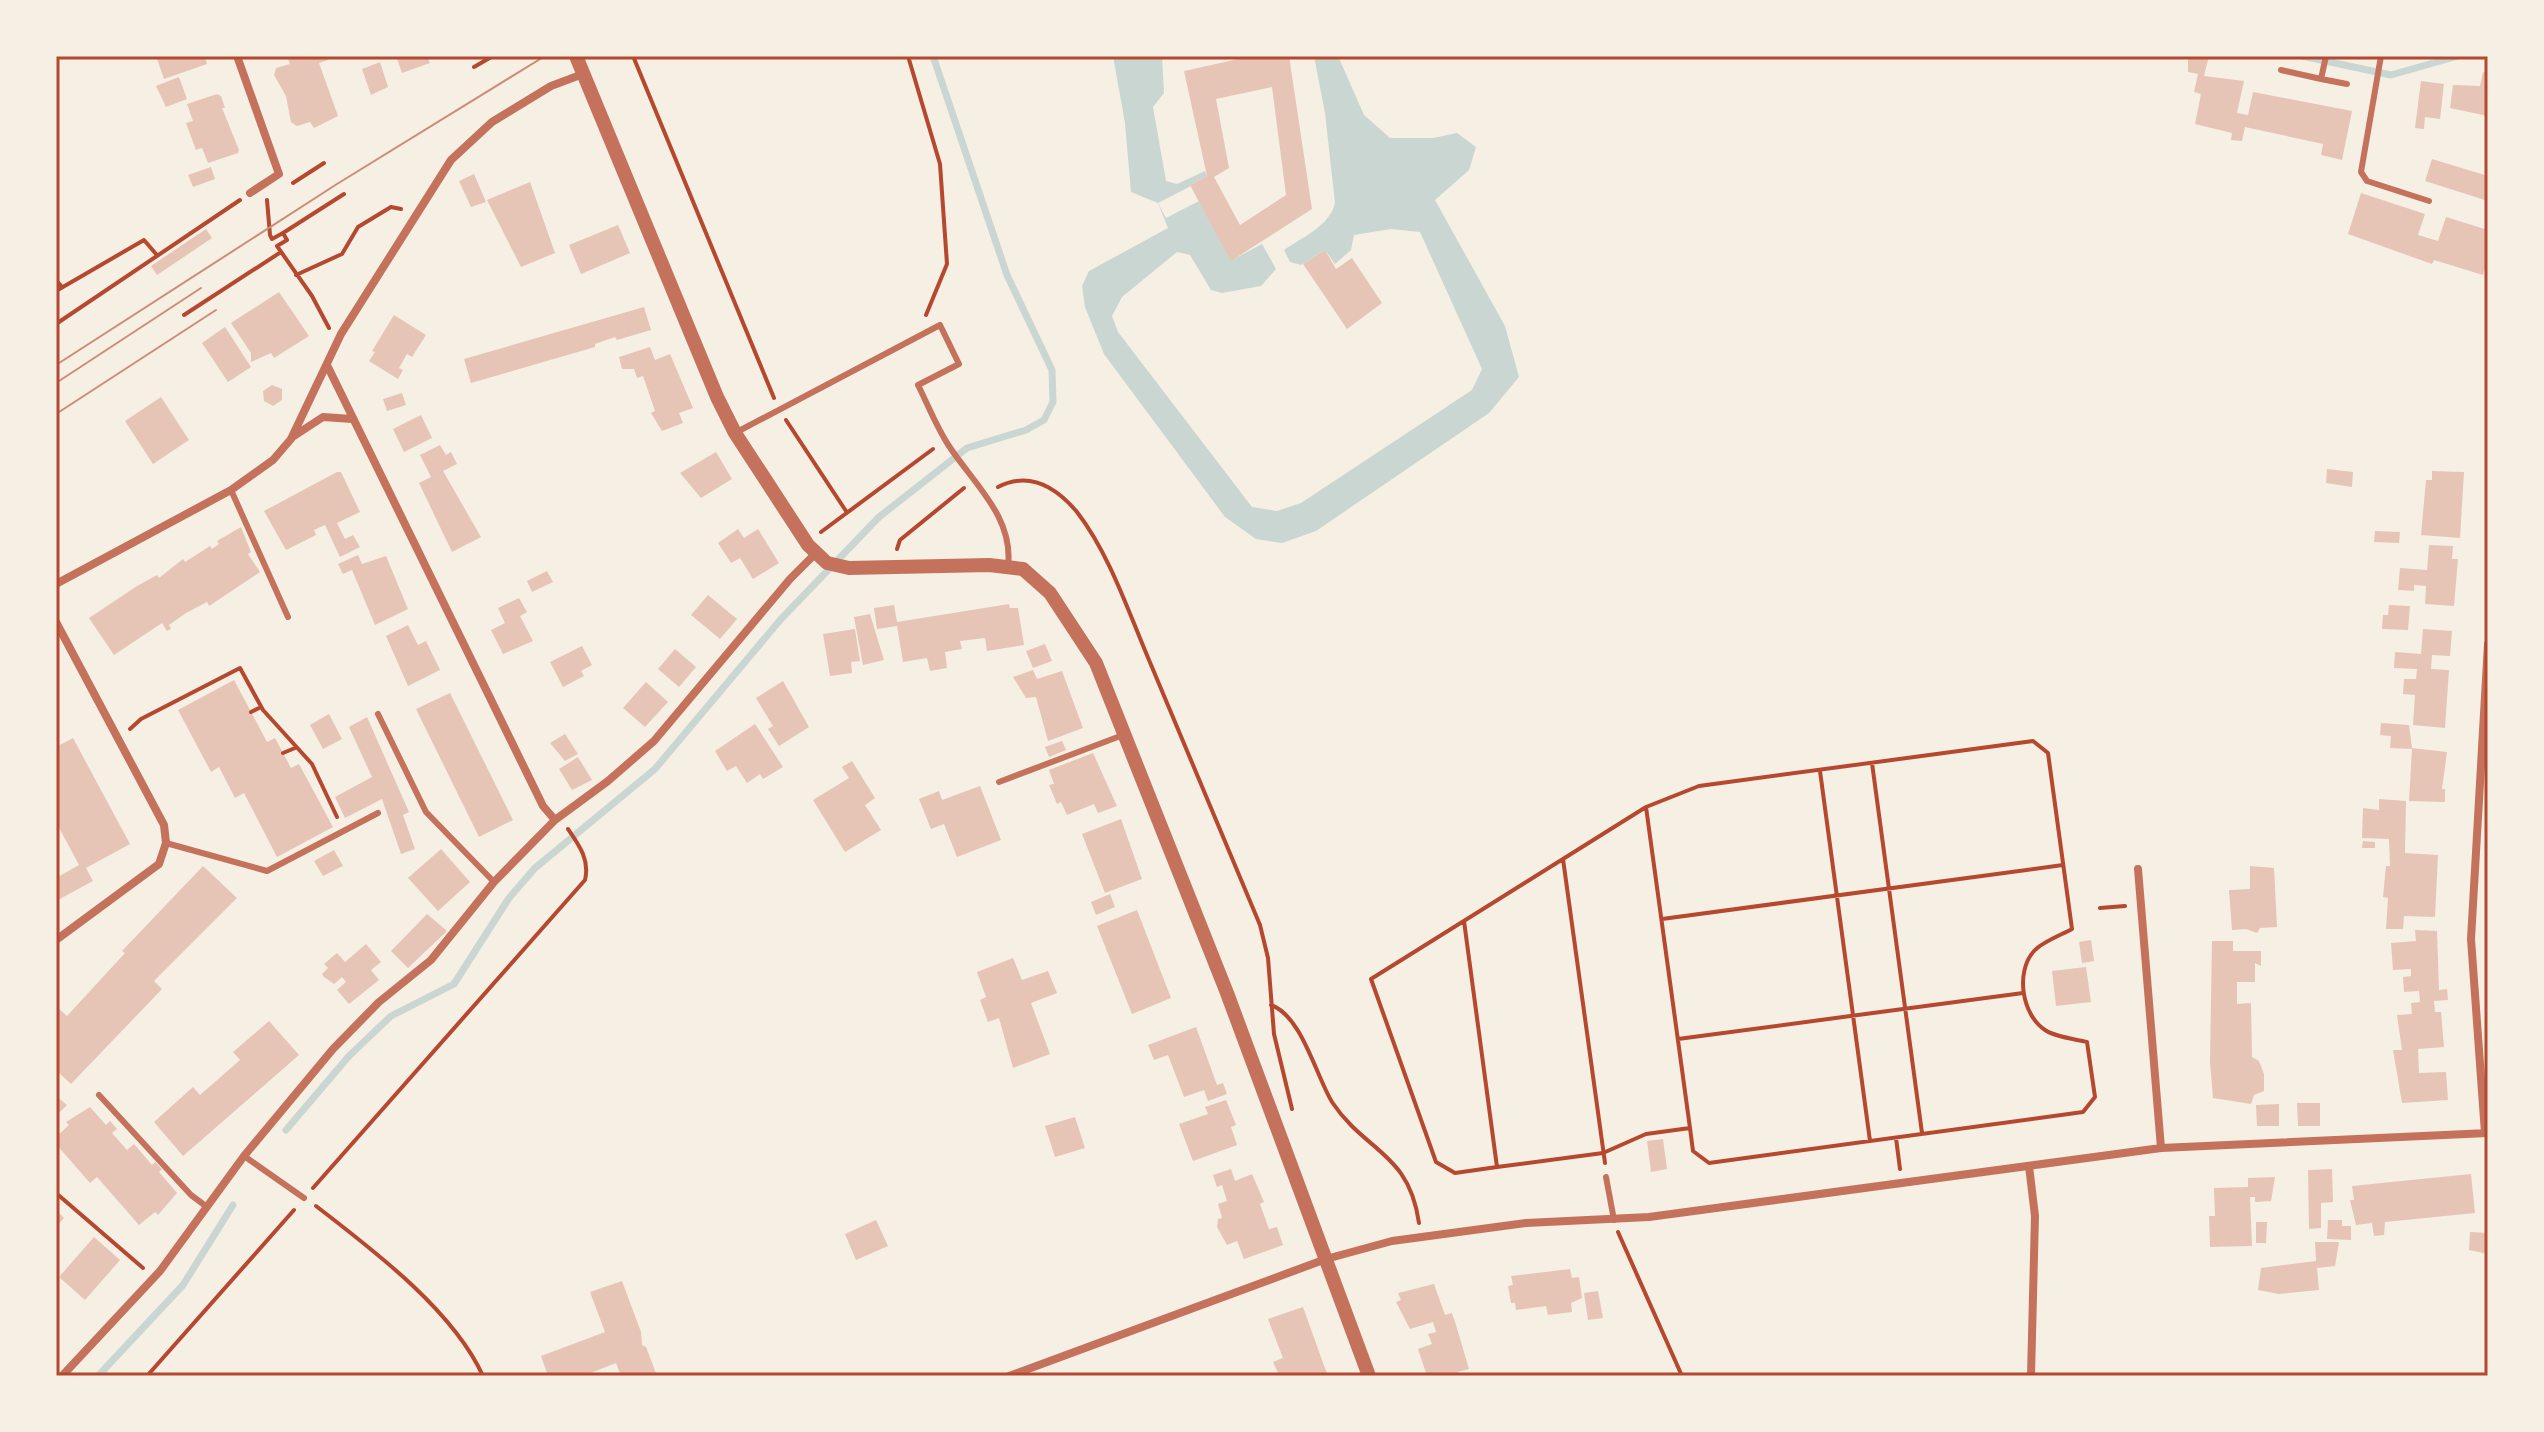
<svg xmlns="http://www.w3.org/2000/svg" width="2544" height="1432" font-family="Roboto,sans-serif">
	<style>
		.water { fill: #c9d6d2 }
		.pier { fill: #f6efe4 }
		.lines { fill: none; stroke-linecap: round; stroke-linejoin: round }
		.stream { stroke: #c9d6d2; stroke-width: 7 }
		.building { fill: #e6c5b7; fill-rule: evenodd }
		.path { stroke: #b5482f; stroke-width: 4 }
		.service { stroke: #c5725c; stroke-width: 6 }
		.minor { stroke: #c5725c; stroke-width: 8 }
		.tertiary { stroke: #c5725c; stroke-width: 14 }
		.tram { stroke: #cf8b77; stroke-width: 2 }
		.neatline { fill: none; stroke: #b5482f; stroke-width: 3 }
	</style>
	<rect width="100%" height="100%" fill="#f6efe4"/>
	<path class="water" d="M1113,56H1162L1164,93L1153,107L1166,181L1177,184L1205,171L1207,176L1190,185L1232,260L1262,244L1276,269L1261,286L1222,293L1211,290L1190,255L1177,252L1122,297L1112,316L1118,332L1252,507L1277,511L1301,503L1472,390L1482,369L1420,232L1391,229L1354,235L1351,250L1335,264L1325,250L1301,265L1290,262L1284,250C1301,238 1330,226 1335,203L1325,113L1314,56H1338L1364,115L1390,138H1433L1457,133L1476,147L1469,170L1435,200L1505,326L1519,377L1489,413L1316,531L1282,543L1256,539L1225,517L1104,354L1085,307L1082,286L1089,271L1168,228L1158,203L1131,192L1125,123Z"/>
	<path class="pier" d="M1191,186L1199,201L1166,218L1158,203Z"/>
	<g class="lines">
		<path class="stream" d="M2302,56L2391,75L2458,56
			M286,1130L349,1056L391,1016L454,984L509,898L535,868L655,769L781,619L879,517L967,448L1026,430L1044,420L1053,402L1052,370L1007,275L933,56
			M98,1376L183,1285L233,1205"/>
	</g>
	<path class="building" d="M156,56H205L207,64L164,79Z
		M295,56H327L328,60L319,63L338,116L314,128L310,122L297,126L291,122L286,96L274,75L276,68L290,64L288,59Z
		M396,56H427L430,63L402,73Z
		M1252,56H1289L1312,209L1231,261L1190,185L1207,176L1184,71ZM1272,87L1286,195L1240,225L1214,177L1229,168L1216,99Z
		M2188,56H2209L2204,76L2244,81L2237,113L2248,115L2253,92L2352,111L2342,160L2321,155L2323,144L2245,127L2242,141L2231,140L2232,133L2195,124L2201,94L2194,92L2198,74L2188,72Z
		M380,62L388,87L371,95L362,69Z
		M2483,72L2488,73V116L2450,108L2453,85L2480,86Z
		M179,77L187,99L166,107L156,86Z
		M2421,81L2444,84L2440,119L2425,117L2424,129L2415,128Z
		M217,94L221,96L225,108H222L239,150L238,153L208,163L202,148L196,150L186,123L193,121L187,104Z
		M2432,159L2488,176V201L2425,181Z
		M211,167L215,179L193,187L188,175Z
		M474,174L486,202L471,207L459,181Z
		M530,182L555,253L521,267L487,200Z
		M2361,193L2425,214L2418,235L2438,241L2446,217L2488,230V259L2483,275L2434,260L2432,264L2348,234Z
		M618,225L630,253L581,274L569,245Z
		M206,229L212,238L157,275L151,266Z
		M1325,250L1336,269L1352,258L1382,303L1347,329L1303,264Z
		M279,292L309,336L274,358L271,353L251,362V353L231,323Z
		M644,307L651,330L617,340L615,337L595,344V347L471,383L464,359Z
		M394,315L426,335L412,357L407,354L399,368L403,370L398,379L369,361L375,352L372,351Z
		M225,327L251,367L228,382L202,343Z
		M650,347L655,360L670,354L693,408L679,413L683,423L662,431L651,413L655,411L643,376L637,378L634,369H622L619,357Z
		M272,385L282,389V400L273,406L264,401L263,391Z
		M402,393L406,405L387,411L383,399Z
		M161,397L189,440L153,464L125,421Z
		M421,415L432,438L404,452L393,429Z
		M440,445L446,455L451,452L457,464L443,471L481,537L452,552L419,483L431,477L420,455Z
		M716,452L732,479L701,498L680,473Z
		M2327,469L2353,472L2352,487L2326,483Z
		M2432,471L2464,472L2460,538L2421,535L2426,480H2432Z
		M337,472H341L360,512L337,523L345,539L353,535L360,547L340,557L325,525L314,530L316,535L286,550L264,511Z
		M241,527L251,552L248,554L260,572L209,606L207,602L186,613L169,625L171,629L167,631L162,623L114,655L89,618L137,586L157,575L159,578L183,559L185,562L210,546L212,549L219,544L217,541Z
		M738,529L744,538L758,529L779,563L753,579L740,558L731,563L718,543Z
		M2375,531L2400,532L2399,543L2374,542Z
		M2429,545L2453,546L2452,559H2458L2454,606L2425,604L2426,586L2414,585V591L2398,590L2400,568L2427,570Z
		M358,555L362,564L386,556L408,609L375,625L352,570L343,574L338,564Z
		M547,571L553,582L532,592L527,581Z
		M708,595L737,619L720,639L691,615Z
		M519,598L527,612L520,616L533,641L503,654L491,630L505,623L498,608Z
		M1009,604L1010,608H1018L1024,645L987,651L985,638L960,641L962,649L945,652L947,668L930,671L927,658L903,662L897,626L877,629L874,608L894,605L897,622Z
		M2389,605L2410,606L2408,630L2382,629L2383,615H2388Z
		M870,614L884,660L863,665L854,617Z
		M408,625L418,645L426,641L440,670L408,686L386,636Z
		M855,629L860,661L851,662L852,673L830,676L823,634Z
		M2423,629L2452,631L2450,656L2432,655L2431,669L2449,670L2445,728L2413,725L2415,695L2403,694L2404,679H2416L2417,669L2394,668L2395,652L2421,654Z
		M1045,644L1052,661L1033,668L1026,651Z
		M582,646L592,665L581,671L584,676L563,687L550,662Z
		M675,649L696,667L679,687L658,669Z
		M1033,670L1037,679L1062,671L1083,728L1048,741L1036,697L1026,698L1013,677Z
		M234,680L267,742L275,738L291,768L299,764L333,827L277,857L244,793L235,798L219,767L211,772L178,710Z
		M783,681L809,727L779,746L768,729L773,726L756,698Z
		M646,682L668,702L645,727L623,708Z
		M450,693L513,820L479,837L416,709Z
		M329,714L342,739L323,749L310,725Z
		M367,717L409,812L403,815L415,849L401,854L382,799L345,818L335,797L372,777L349,727Z
		M2381,723L2409,725L2412,748L2447,752L2442,789H2445V802L2409,801L2412,749L2390,748L2391,736L2380,735Z
		M755,724L783,767L763,779L760,774L747,783L736,766L727,771L715,751Z
		M565,734L578,754L565,761L550,743Z
		M73,738L130,844L86,868L93,881L56,901V878L79,865L56,822V747Z
		M1062,741L1066,750L1049,757L1045,747Z
		M1093,753L1117,806L1098,813L1094,804L1067,815L1061,802L1057,804L1049,785L1054,784L1049,770Z
		M578,757L592,780L572,790L559,769Z
		M852,761L875,798L865,805L881,830L845,852L813,800L849,778L842,767Z
		M980,786L1001,840L957,857L944,824L931,829L919,799L939,791L942,800Z
		M2379,799L2406,801L2405,853L2438,855L2435,917L2404,916L2403,929H2386L2388,898L2383,897L2386,866H2390L2389,839L2362,838L2363,808L2379,810Z
		M1121,819L1142,879L1105,893L1082,834Z
		M2363,841L2375,842V848H2362Z
		M441,849L470,882L438,911L408,878Z
		M334,850L343,866L323,876L314,861Z
		M203,866L237,898L154,981L162,989L71,1084L56,1070V1006L67,1016L125,953L122,951Z
		M2250,866L2274,868L2277,927L2260,928L2257,933L2246,929L2232,930L2229,890L2250,889Z
		M1110,894L1115,907L1096,915L1091,902Z
		M1137,910L1171,998L1132,1014L1097,926Z
		M427,914L447,931L408,968L391,951Z
		M2415,930L2437,931L2439,990L2447,989L2448,1000L2434,1001L2435,1012H2441L2444,1047L2418,1049L2419,1073L2446,1072L2448,1100L2402,1103L2393,1050H2402L2397,1015L2412,1014L2411,1003L2420,1002L2419,991L2404,992L2403,977L2411,976V969L2393,970L2391,943L2416,941Z
		M2091,940L2094,961L2082,963L2079,942Z
		M2212,941H2233V951H2261V966L2255,963V982H2237V1004L2251,1003L2252,1057L2259,1061L2264,1074V1091L2254,1095L2251,1104L2213,1098L2210,1061Z
		M366,944L381,962L371,970L379,980L349,1004L337,990L346,982L342,977L334,984L324,977L322,974L328,968L324,964L337,953L345,962Z
		M1013,958L1022,980L1048,971L1057,993L1031,1003L1050,1054L1013,1068L999,1018L988,1022L980,1000L986,997L977,972Z
		M2086,967L2091,1002L2056,1006L2052,971Z
		M269,1021L299,1055L183,1156L154,1122L193,1087L200,1095L240,1060L233,1052Z
		M1196,1027L1217,1085L1223,1083L1227,1094L1208,1101L1204,1090L1184,1097L1168,1055L1154,1060L1148,1045Z
		M56,1096L67,1105L56,1116Z
		M1226,1100L1236,1125L1231,1127L1237,1145L1193,1161L1179,1124L1208,1114L1205,1107Z
		M2297,1103H2320V1126H2298Z
		M2279,1104V1126H2257L2256,1105Z
		M90,1107L106,1125L110,1121L117,1129L112,1133L127,1150L134,1144L152,1165L155,1162L162,1169L159,1172L177,1193L158,1215L155,1212L139,1225L97,1177L90,1183L56,1144V1137L69,1125L66,1122Z
		M1075,1117L1085,1148L1055,1157L1045,1126Z
		M1663,1139L1667,1169L1651,1172L1647,1141Z
		M1231,1169L1235,1181L1252,1174L1264,1202L1260,1204L1269,1229L1277,1227L1283,1245L1244,1259L1237,1241L1227,1245L1217,1227L1218,1219L1222,1218L1218,1204L1227,1201L1222,1185L1217,1187L1213,1175Z
		M2332,1169L2333,1202L2321,1203V1228L2309,1229L2308,1170Z
		M2471,1174L2475,1213L2385,1222L2384,1235L2374,1236L2372,1223L2356,1225L2350,1200H2354L2352,1186Z
		M2275,1177L2271,1201L2255,1202V1197H2250L2252,1246L2210,1247L2209,1216H2215L2214,1188L2248,1187V1178Z
		M56,1210L64,1218L56,1227Z
		M876,1220L888,1246L856,1260L845,1234Z
		M2328,1220H2342V1226H2351V1240L2327,1239Z
		M2256,1222H2267L2266,1243H2256Z
		M2470,1232L2488,1233V1254L2469,1250Z
		M94,1237L120,1260L85,1300L59,1277Z
		M2315,1242H2339L2335,1266L2317,1268L2319,1290L2279,1294L2258,1290L2261,1268L2316,1261Z
		M1570,1269L1572,1278L1579,1277L1582,1298L1571,1303L1572,1312L1548,1315L1546,1306L1516,1310L1515,1303H1511L1508,1286L1513,1285L1511,1276Z
		M622,1281L641,1332L642,1345L646,1347L657,1376H621L616,1363L583,1376H548L541,1356L605,1332L590,1292Z
		M1434,1284L1445,1315L1452,1313L1456,1325L1469,1369L1458,1372L1460,1376H1427L1418,1349L1432,1344L1428,1334L1436,1332L1433,1322L1410,1329L1396,1302L1401,1300L1398,1293Z
		M1598,1291L1603,1318L1588,1320L1584,1293Z
		M1303,1307L1322,1360L1328,1376H1289L1287,1373L1279,1375L1273,1362L1283,1358L1268,1319Z"/>
	<g class="lines">
		<path class="path" d="M633,56L774,398
			M908,56L940,164L947,264L926,315
			M474,67L493,56
			M293,183L324,163
			M267,200L270,235L272,239L283,233L287,240L277,246L312,296L329,328
			M283,233L344,194
			M296,275L342,254L358,227L391,207L401,209
			M56,280L62,287
			M56,291L144,240L156,254
			M184,315L281,252
			M56,324L240,200
			M786,420L846,511
			M998,487C1029,471 1056,487 1077,512C1110,555 1128,611 1149,660C1186,749 1223,837 1260,925L1268,958L1274,1034L1292,1109
			M821,532L933,449
			M897,549L900,540L964,488
			M251,712L261,707
			M130,729L141,719L240,668L263,710L312,764L337,817
			M2033,741L2048,753L2072,929C2061,935 2042,942 2034,951C2015,972 2022,1015 2045,1030C2055,1037 2075,1039 2087,1042L2095,1097L2083,1112L1709,1163L1693,1151L1690,1128L1646,1134L1603,1153L1497,1167L1455,1173L1436,1162L1371,979L1646,807L1699,786Z
			M283,753L295,748
			M1872,763L1922,1133
			M1820,771L1870,1141
			M1646,807L1690,1128
			M1563,859L1605,1163
			M2100,908L2125,906
			M1662,919L2063,865
			M1464,921L1497,1167
			M1271,1005C1302,1016 1316,1076 1332,1102C1365,1152 1409,1152 1419,1223
			M1678,1039L2023,993
			M1896,1138L1900,1169
			M313,1188L585,880C590,860 579,845 568,829
			M56,1193L143,1268
			M316,1206C373,1250 453,1310 483,1376
			M1618,1232L1682,1376
			M147,1376L294,1210"/>
		<path class="service" d="M2381,56L2361,172L2367,181L2429,201
			M2281,70L2321,79L2326,56
			M2321,79L2347,84
			M735,433L940,325L959,364L918,385C928,405 937,428 949,446C973,483 1014,517 1008,566
			M231,490L288,617
			M378,714L426,812L494,882
			M999,782L1123,735
			M166,843L267,871L378,813
			M99,1095L191,1195L207,1207
			M244,1156L304,1198
			M1606,1177L1614,1220"/>
		<path class="minor" d="M237,56L279,174L250,193
			M328,367L543,806L555,820
			M294,436L323,417L352,419
			M56,584L231,490L273,460L291,439L341,334L451,160L492,122L551,86L583,74
			M56,622L164,825L166,843L159,864L56,940
			M2138,869L2161,1148
			M2485,1133L2471,939L2488,644
			M2029,1166L2035,1216L2031,1376
			M62,1376L160,1271L244,1156L333,1049L379,1002L431,960L494,882L555,820L608,781L654,741L790,579L816,553
			M1009,1376L1326,1259L1392,1241L1526,1223L1649,1217L2161,1148L2488,1133"/>
		<path class="tertiary" d="M576,56L717,397L735,433L808,545L827,563L849,568L989,565L1023,569L1050,593L1096,663L1227,993L1369,1376"/>
		<path class="tram" d="M56,365L337,184L545,56
			M56,383L201,288
			M56,414L216,310"/>
	</g>
	<rect width="2544" height="1432" fill="none" stroke="#f6efe4" stroke-width="116"/>
	<rect x="58" y="58" width="2428" height="1316" class="neatline"/>
</svg>
